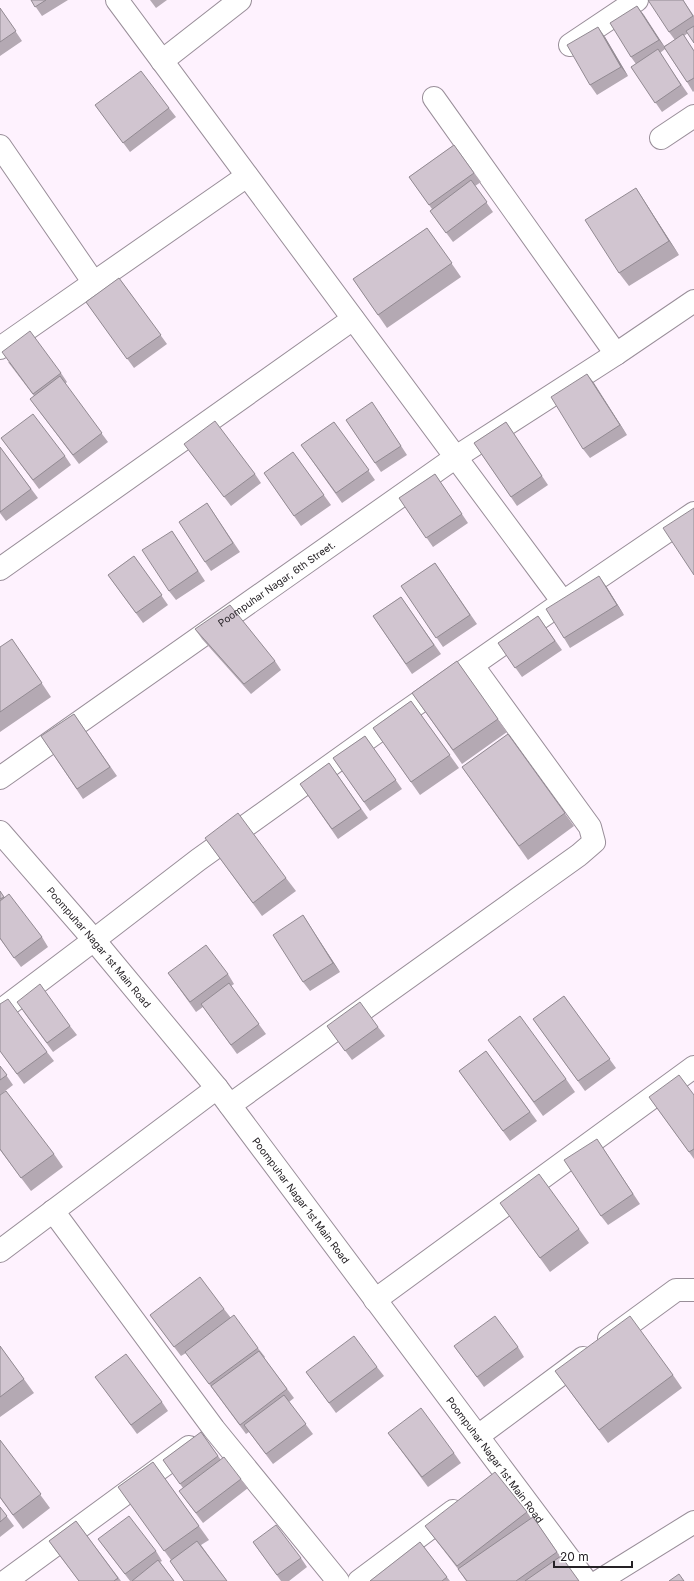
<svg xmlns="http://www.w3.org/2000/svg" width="694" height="1581" font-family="Inter,sans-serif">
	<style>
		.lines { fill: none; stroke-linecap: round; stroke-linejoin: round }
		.street-casing { stroke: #998e99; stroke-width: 24 }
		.secondary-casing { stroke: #998e99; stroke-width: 24 }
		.street { stroke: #fff; stroke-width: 22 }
		.secondary { stroke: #fff; stroke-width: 22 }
		.wall { fill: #b4a9b3 }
		.shaded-wall { fill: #928a92 }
		.building { fill: #d1c5d0; stroke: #928a92 }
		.labels { text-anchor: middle; stroke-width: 3; stroke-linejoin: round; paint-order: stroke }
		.street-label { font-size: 10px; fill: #252125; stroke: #fff }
	</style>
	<rect width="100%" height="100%" fill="#fef2fe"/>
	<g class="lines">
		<defs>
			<g id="street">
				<path d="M117,0L563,602"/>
				<path d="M570,45L637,0"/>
				<path d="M162,61L240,0"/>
				<path d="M434,98L616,354"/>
				<path d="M661,138L694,116"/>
				<path d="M0,146L94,283"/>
				<path d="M0,348L247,176"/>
				<path d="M0,569L353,319"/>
				<path id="s1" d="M0,778L456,457L616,354L694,301"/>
				<path d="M0,1011L94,940L198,860L388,724L563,602L694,513"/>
				<path d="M230,1105L579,855L594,842L590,827L473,666"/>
				<path d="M53,1211L214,1429L338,1581"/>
				<path d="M0,1251L217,1088"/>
				<path d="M375,1300L694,1067"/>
				<path d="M609,1339L676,1290H694"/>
				<path d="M478,1436L583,1358"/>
				<path d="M6,1581L189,1447"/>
				<path d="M359,1581L453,1511"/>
				<path d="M599,1581L694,1522"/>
			</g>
			<g id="secondary">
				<path id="s2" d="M0,832L94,940L217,1088L586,1581"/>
			</g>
		</defs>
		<use href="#street" class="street-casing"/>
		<use href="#secondary" class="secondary-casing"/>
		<use href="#street" class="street"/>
		<use href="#secondary" class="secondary"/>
	</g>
	<path class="wall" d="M31,0H68L42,16Z
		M150,0H167L156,8Z
		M683,0L694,16V43L688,33L684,36L694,51V91L693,92L687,82L665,49L660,53L688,94L662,112L631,67L636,64L631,57L637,6L664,46L675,40L669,32Z
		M0,8L22,41L0,56Z
		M605,37L628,76L597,95L590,85Z
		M95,105L169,108L176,117L130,152Z
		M454,145L481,182L475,186L493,212L453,242L430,211L432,209L409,177Z
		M636,188L645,202L679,255L629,286L619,273Z
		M427,228L461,277L387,328L353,279Z
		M119,278L167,344L134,368L86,302Z
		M8,362L61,373L67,382L65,384L108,442L79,464L30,399L34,396Z
		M587,374L627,435L590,458L583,449Z
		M379,412L407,455L381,472L346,420Z
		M334,422L375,480L342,503L301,445Z
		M506,422L548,485L517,506L474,443Z
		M1,438L65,456L71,465L39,489Z
		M184,444L255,474L261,483L231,506Z
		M0,447L38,498L6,521L0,513Z
		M293,452L331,505L301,526L264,473Z
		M435,474L468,523L433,547L399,498Z
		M207,503L240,552L211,571L205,562Z
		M172,531L205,581L176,600L169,591Z
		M134,556L168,605L143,623L108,575Z
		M435,563L477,624L443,647L401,586Z
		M606,586L624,615L570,648L564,638Z
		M401,597L441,654L412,674L373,616Z
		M538,616L562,650L522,677L498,643Z
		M195,629L275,661L281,670L251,694L202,639Z
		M0,647L21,652L51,697L0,732Z
		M457,661L507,732L462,764L412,693Z
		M411,701L459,768L420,795L373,728Z
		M74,714L117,776L83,799L41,736Z
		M508,734L574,826L528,860L462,767Z
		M365,736L402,789L370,811L333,758Z
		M329,763L368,818L338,839L300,784Z
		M205,838L286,878L296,891L262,916Z
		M0,891L4,897L42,937L48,947L21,967L0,939Z
		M303,915L340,972L310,991L303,982Z
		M168,973L228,974L234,984L231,986L266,1034L237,1054L203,1007L196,1012Z
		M564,996L616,1068L585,1091L533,1019Z
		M23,1011L70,1026L77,1035L53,1052Z
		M327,1026L378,1027L385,1036L352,1060Z
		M0,1051L47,1052L54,1061L24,1084Z
		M486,1051L537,1121L510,1141L459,1071Z
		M498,1053L566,1079L575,1092L543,1116Z
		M0,1066L13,1085L0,1095Z
		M0,1095L54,1154L63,1167L31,1191L0,1150Z
		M694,1095V1159L649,1097Z
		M597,1139L640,1204L608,1225L601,1216Z
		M500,1203L579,1229L589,1243L550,1272Z
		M224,1309L231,1318L258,1348L265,1357L264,1358L294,1398L289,1402L313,1434L273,1464L249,1432L246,1434L186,1353L181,1356L150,1315Z
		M0,1346L34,1393L0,1417Z
		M454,1346L518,1347L524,1357L484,1387Z
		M377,1367L384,1376L336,1413L306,1372Z
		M555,1371L673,1375L682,1388L608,1443Z
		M102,1386L162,1402L168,1411L137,1434Z
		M201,1432L221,1460L241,1479L248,1488L203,1523L179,1491L183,1488L163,1460Z
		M388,1433L454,1453L461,1463L428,1487Z
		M0,1440L50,1508L23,1529L0,1498Z
		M153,1462L209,1540L201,1545L227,1581H184L170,1561L171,1560L118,1487Z
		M0,1507L14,1526L0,1537Z
		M527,1512L531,1518L533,1517L560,1556L579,1581H466L458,1569L435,1539L425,1526Z
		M76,1521L121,1581H79L56,1551L49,1541Z
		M98,1539L156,1551L162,1561L160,1562L174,1581H130Z
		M253,1542L301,1558L307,1567L289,1581H281Z
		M420,1542L450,1581H370Z"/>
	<path class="shaded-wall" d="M637,6L644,15L666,49L659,40Z
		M598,27L605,37L628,76L621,67Z
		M636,188L645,202L679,255L669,241Z
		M587,374L594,383L627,435L620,425Z
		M599,576L606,586L624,615L617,605Z
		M303,915L309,925L340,972L333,963Z"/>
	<path class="building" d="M31,0H46L35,7Z
		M648,0H683L693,16L669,32Z
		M637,6L659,40L631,57L610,23Z
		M0,8L16,31L0,42Z
		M694,26V43L686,31Z
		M598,27L621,67L590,85L567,45Z
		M683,34L694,51V78L687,82L664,47Z
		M658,49L681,85L655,103L631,67Z
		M141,71L169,108L123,143L95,105Z
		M454,145L474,173L429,205L409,177Z
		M471,180L487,202L446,233L430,211Z
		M636,188L669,241L619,273L585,220Z
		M427,228L452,263L378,315L353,279Z
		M119,278L161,335L127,359L86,302Z
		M30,331L61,373L33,394L2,352Z
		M587,374L620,425L583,449L551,397Z
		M60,376L102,433L73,455L30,399Z
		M372,402L401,446L375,463L346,420Z
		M33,414L65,456L33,480L1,438Z
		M215,421L255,474L224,497L184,444Z
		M334,422L369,470L336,493L301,445Z
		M506,422L542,476L511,497L474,443Z
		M0,447L31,489L0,512Z
		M293,452L324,495L294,516L264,473Z
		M435,474L462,514L426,538L399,498Z
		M207,503L233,543L205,562L179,522Z
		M694,508V575L663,528Z
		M172,531L198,571L169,591L142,550Z
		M134,556L162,595L136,613L108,575Z
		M435,563L470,615L436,638L401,586Z
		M599,576L617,605L564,638L546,609Z
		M401,597L434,645L406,664L373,616Z
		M230,605L275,661L244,684L195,629Z
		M538,616L555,641L515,668L498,643Z
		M12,639L42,683L0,712V647Z
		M457,661L498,719L453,750L412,693Z
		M411,701L450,755L411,782L373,728Z
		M74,714L110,767L77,789L41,736Z
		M508,734L565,813L519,846L462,767Z
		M365,736L396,780L364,802L333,758Z
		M329,763L361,809L332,829L300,784Z
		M238,813L286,878L253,903L205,838Z
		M0,891L4,897L0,899Z
		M9,894L42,937L14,958L0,938V901Z
		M303,915L333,963L303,982L273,935Z
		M206,945L228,974L190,1002L168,973Z
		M229,983L259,1024L231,1045L201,1004Z
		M40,984L70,1026L47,1043L17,1002Z
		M564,996L610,1059L578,1081L533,1019Z
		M8,999L47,1052L17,1074L0,1051V1004Z
		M360,1002L378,1027L345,1051L327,1026Z
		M520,1016L566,1079L534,1102L488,1040Z
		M486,1051L530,1112L503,1131L459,1071Z
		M0,1066L7,1075L0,1080Z
		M679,1075L694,1095V1149L689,1152L649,1097Z
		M6,1091L54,1154L21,1178L0,1149V1095Z
		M597,1139L633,1194L601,1216L564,1160Z
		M539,1174L579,1229L540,1258L500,1203Z
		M200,1277L224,1309L174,1347L150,1315Z
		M234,1315L258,1348L209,1384L185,1352Z
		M495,1316L518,1347L477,1377L454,1346Z
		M630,1316L673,1375L599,1430L555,1371Z
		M354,1336L377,1367L329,1403L306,1372Z
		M0,1346L24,1379L0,1397Z
		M259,1351L287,1389L240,1425L211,1386Z
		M126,1354L162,1402L131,1425L95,1377Z
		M284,1395L306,1424L266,1454L244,1425Z
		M421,1408L454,1453L422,1477L388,1433Z
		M201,1432L218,1456L180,1484L163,1460Z
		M0,1440L41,1494L13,1515L0,1497Z
		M224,1457L241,1479L196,1513L179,1491Z
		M153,1462L199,1526L164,1551L118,1487Z
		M495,1472L527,1512L457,1566L425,1526Z
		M0,1507L7,1516L0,1522Z
		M129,1516L156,1551L125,1574L98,1539Z
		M533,1517L557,1552L516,1581H467L458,1569Z
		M76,1521L118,1578L114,1581H79L49,1541Z
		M276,1525L301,1558L277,1575L253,1542Z
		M197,1541L227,1581H184L170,1561Z
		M420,1542L447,1577L442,1581H370Z
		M561,1556L579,1581H525Z
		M158,1560L174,1581H132Z
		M679,1574L684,1581H669Z"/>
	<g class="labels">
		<g class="street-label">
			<text dy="4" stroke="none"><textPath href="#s1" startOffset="338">Poompuhar Nagar, 6th Street.</textPath></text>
			<text dy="4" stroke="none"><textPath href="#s2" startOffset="152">Poompuhar Nagar 1st Main Road</textPath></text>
			<text dy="4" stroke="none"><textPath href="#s2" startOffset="476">Poompuhar Nagar 1st Main Road</textPath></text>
			<text dy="4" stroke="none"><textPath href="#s2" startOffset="800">Poompuhar Nagar 1st Main Road</textPath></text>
		</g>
	</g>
	<path d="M554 1561v6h78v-6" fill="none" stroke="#252125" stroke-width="2"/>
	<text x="560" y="1561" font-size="12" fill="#252125" stroke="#ffffff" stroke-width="3" paint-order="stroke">20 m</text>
</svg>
